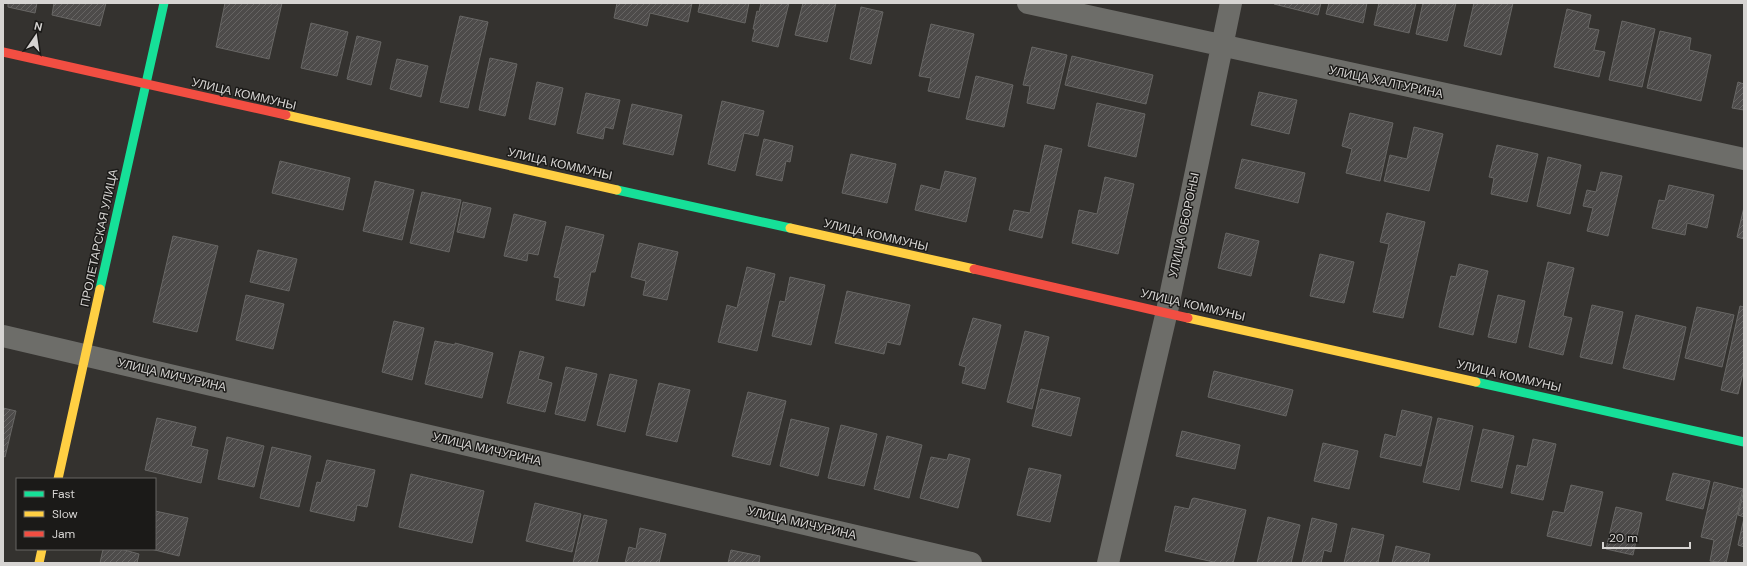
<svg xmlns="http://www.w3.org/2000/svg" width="1747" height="566" font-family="'DM Sans',sans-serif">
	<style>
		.building { fill: url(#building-hatch); stroke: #686765 }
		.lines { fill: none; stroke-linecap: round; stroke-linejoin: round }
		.street { stroke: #6d6d69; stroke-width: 22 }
		.fast { stroke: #16e098; stroke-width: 9 }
		.slow { stroke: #ffcf43; stroke-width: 9 }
		.jam { stroke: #f24e42; stroke-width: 9 }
		.labels { text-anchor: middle; stroke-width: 3; stroke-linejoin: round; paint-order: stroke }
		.street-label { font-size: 12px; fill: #d6d4d2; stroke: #1b1a18 }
	</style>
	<defs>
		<pattern id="building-hatch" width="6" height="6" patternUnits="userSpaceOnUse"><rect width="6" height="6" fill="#4d4b4a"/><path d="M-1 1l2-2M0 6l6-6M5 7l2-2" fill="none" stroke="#666463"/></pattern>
	</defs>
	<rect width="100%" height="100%" fill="#34322f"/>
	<path class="building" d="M8,3H37L35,13L8,7Z
		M54,3H106L100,26L52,15Z
		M225,3H282L269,59L216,47Z
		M617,3H692L688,22L650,13L647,26L614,18Z
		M700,3H749L745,23L698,12Z
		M761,3H789L778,47L752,41L755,29H753L757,11L759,12Z
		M803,3H836L827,42L795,35Z
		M1275,3H1321L1318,15L1274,4Z
		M1329,3H1367L1363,23L1326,14Z
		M1379,3H1416L1409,33L1374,25Z
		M1423,3H1456L1447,41L1416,34Z
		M1474,3H1513L1501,55L1464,46Z
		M861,7L883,12L871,64L850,59Z
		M1567,9L1591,15L1588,28L1599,30L1594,50L1605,52L1599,77L1554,67Z
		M460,16L488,22L468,108L440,102Z
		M1622,21L1655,29L1642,87L1609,80Z
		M311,23L348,32L337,76L301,68Z
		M931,24L974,34L959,98L928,91L931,78L919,76Z
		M1660,31L1691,38L1689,50L1711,55L1701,101L1647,88Z
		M357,36L381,42L371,85L347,79Z
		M1032,47L1067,55L1054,109L1027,103L1030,86L1023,85Z
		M1072,56L1153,75L1146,104L1065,85Z
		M490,58L517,64L505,116L479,110Z
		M397,59L428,66L421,97L390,89Z
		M976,76L1013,85L1004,127L966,119Z
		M537,82L563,88L555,125L529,119Z
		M1738,82L1744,84V110L1732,108Z
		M1259,92L1297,100L1289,134L1251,125Z
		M586,93L620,100L613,129L605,127L603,139L577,133Z
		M722,101L764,111L758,136L744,133L735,171L708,164Z
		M1097,103L1145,114L1136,157L1088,146Z
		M632,104L682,115L673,155L623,144Z
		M1350,113L1393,123L1380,181L1346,173L1352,149L1342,146Z
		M1414,127L1443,134L1429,191L1384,181L1390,155L1407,159Z
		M764,139L793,146L790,162L786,161L782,181L756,175Z
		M1045,145L1062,149L1042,238L1009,230L1014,210L1030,213Z
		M1497,145L1538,154L1527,202L1491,194L1494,178L1489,177Z
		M851,154L896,164L887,203L842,193Z
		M1548,157L1581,165L1570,214L1537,206Z
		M1242,159L1305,173L1298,203L1235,188Z
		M280,161L350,178L343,210L272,193Z
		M945,171L976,178L966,222L915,210L921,185L940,190Z
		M1601,172L1622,176L1608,236L1587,231L1593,208L1583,206L1587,190L1596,192Z
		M1105,177L1134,184L1118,254L1072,243L1079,210L1097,214Z
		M375,181L414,190L402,240L363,231Z
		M1669,185L1714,195L1707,228L1687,223L1685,235L1652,228L1659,200L1665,201Z
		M422,192L461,200L449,252L410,243Z
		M463,202L491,208L484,238L457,232Z
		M1744,207V239L1737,237Z
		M1387,213L1425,222L1403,318L1373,312L1389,244L1380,242Z
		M514,214L546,222L538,255L528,253L527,261L504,256Z
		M566,226L604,235L595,272H591L584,306L556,300L560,278L554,277Z
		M1226,233L1259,241L1251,276L1218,268Z
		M173,236L218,246L197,332L153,322Z
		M639,243L678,252L667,300L643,295L646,281L631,277Z
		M258,250L297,259L289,291L250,282Z
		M1320,254L1354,262L1344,303L1310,296Z
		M1548,262L1574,268L1563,316L1572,318L1563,355L1529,347Z
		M1459,264L1488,271L1473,335L1439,327L1451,276L1456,277Z
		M747,267L775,274L757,351L718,342L727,305L737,308Z
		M790,277L825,285L811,345L772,336L780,301L785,302Z
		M847,291L910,305L900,345L887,342L884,354L835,343Z
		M246,295L284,304L273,349L236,340Z
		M1498,295L1525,301L1516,343L1488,337Z
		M1592,305L1623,312L1612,364L1580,357Z
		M1740,306L1744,307V369L1738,394L1721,390Z
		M1697,307L1734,315L1722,367L1685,358Z
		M1636,315L1686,327L1674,380L1623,368Z
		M973,318L1001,325L985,389L962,383L966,367L959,365Z
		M394,321L424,328L412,380L382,372Z
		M1025,331L1049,337L1032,409L1007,402Z
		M435,341L455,345V343L493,353L482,398L425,384Z
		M520,351L544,357L538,379L552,383L545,412L507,403Z
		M566,367L597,374L585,421L555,414Z
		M1214,371L1293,390L1286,416L1208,397Z
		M610,374L637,380L625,432L597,425Z
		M659,383L690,390L677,442L646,435Z
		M1041,389L1080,398L1071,436L1032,426Z
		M748,392L786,401L770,465L732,456Z
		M3,408L16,411L5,457L3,456Z
		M1402,410L1432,417L1421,466L1380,457L1385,434L1396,437Z
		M157,418L196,427L191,446L208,450L201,483L145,470Z
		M1438,418L1473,426L1459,490L1423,482Z
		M791,419L829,428L818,476L780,466Z
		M841,425L877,434L864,486L828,478Z
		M1483,429L1514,436L1502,488L1471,481Z
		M1182,431L1240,445L1235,469L1176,456Z
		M887,436L922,445L909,498L874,489Z
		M227,437L264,446L254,487L218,479Z
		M1533,439L1556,444L1543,500L1511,493L1517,465L1527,467Z
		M1323,443L1358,451L1349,489L1314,481Z
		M272,447L311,456L299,507L260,498Z
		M949,454L970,459L958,508L920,498L931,457L947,460Z
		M327,460L375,470L367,507L357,505L354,521L310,511L317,482L321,483Z
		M1029,468L1061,475L1050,522L1017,515Z
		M1673,473L1710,481L1703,509L1666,500Z
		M411,474L484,491L472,543L399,527Z
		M1714,482L1743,489L1726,563L1710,561L1714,540L1701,537Z
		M1571,485L1603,492L1591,546L1547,536L1553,511L1564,513Z
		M1744,490V517L1738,515Z
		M1194,498L1246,510L1233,563H1218L1165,551L1175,506L1189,509L1192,499Z
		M535,503L581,514L572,552L526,541Z
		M1616,507L1642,513L1633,555L1606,549Z
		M155,511L188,518L179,556L151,549H155Z
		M584,515L607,520L597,563H573Z
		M1268,517L1300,525L1291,563H1257Z
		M1312,518L1337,524L1331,552L1324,550L1321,563H1302Z
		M1744,518V547L1738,545Z
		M640,528L666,534L659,563H625L629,547L636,549Z
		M1352,528L1384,535L1378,562L1381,563H1344Z
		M1396,546L1430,554L1428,563H1392Z
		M103,549H121L139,554L137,563H100Z
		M731,550L760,556L759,563H728Z"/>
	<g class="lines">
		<path class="street" d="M1028,3L1744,159
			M3,336L971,563
			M1108,563L1167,311L1231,3"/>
		<path class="fast" d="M617,190L790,228
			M100,289L164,3
			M1476,382L1744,442"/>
		<path class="slow" d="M286,115L617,190
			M790,228L974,269
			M1188,318L1476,382
			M58,479L100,289
			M39,563L42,549"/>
		<path class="jam" d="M3,52L286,115
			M974,269L1188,318"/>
	</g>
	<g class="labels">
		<g class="street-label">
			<text transform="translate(1386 82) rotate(12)" y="4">УЛИЦА ХАЛТУРИНА</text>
			<text transform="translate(244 94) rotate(13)" y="4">УЛИЦА КОММУНЫ</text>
			<text transform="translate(560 164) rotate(13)" y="4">УЛИЦА КОММУНЫ</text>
			<text transform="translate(1184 225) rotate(-78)" y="4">УЛИЦА ОБОРОНЫ</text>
			<text transform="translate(876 235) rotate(13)" y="4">УЛИЦА КОММУНЫ</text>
			<text transform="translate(99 238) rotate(-78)" y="4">ПРОЛЕТАРСКАЯ УЛИЦА</text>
			<text transform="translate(1193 305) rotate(13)" y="4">УЛИЦА КОММУНЫ</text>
			<text transform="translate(172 375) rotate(13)" y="4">УЛИЦА МИЧУРИНА</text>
			<text transform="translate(1509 376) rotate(13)" y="4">УЛИЦА КОММУНЫ</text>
			<text transform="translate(487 449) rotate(13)" y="4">УЛИЦА МИЧУРИНА</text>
			<text transform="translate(802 523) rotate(13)" y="4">УЛИЦА МИЧУРИНА</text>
		</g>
	</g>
	<rect width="1747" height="566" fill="none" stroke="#d6d4d2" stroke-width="8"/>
	<rect x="16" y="478" width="140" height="72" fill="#1b1a18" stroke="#666462"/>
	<rect x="24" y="491" width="20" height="6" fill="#16e098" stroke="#666462"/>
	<text x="52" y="498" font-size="12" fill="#d6d4d2">Fast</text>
	<rect x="24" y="511" width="20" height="6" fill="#ffcf43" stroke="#666462"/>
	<text x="52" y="518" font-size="12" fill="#d6d4d2">Slow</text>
	<rect x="24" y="531" width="20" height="6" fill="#f24e42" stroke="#666462"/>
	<text x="52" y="538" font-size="12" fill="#d6d4d2">Jam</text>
	<g transform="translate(36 36) rotate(13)" stroke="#1b1a18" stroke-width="3" paint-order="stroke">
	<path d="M0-3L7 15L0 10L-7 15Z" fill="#d6d4d2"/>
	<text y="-6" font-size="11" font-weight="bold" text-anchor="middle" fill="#d6d4d2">N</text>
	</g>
	<path d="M1603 542v6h87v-6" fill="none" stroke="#d6d4d2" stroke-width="2"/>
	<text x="1609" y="542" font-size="12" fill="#d6d4d2" stroke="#1b1a18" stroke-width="3" paint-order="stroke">20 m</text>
</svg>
